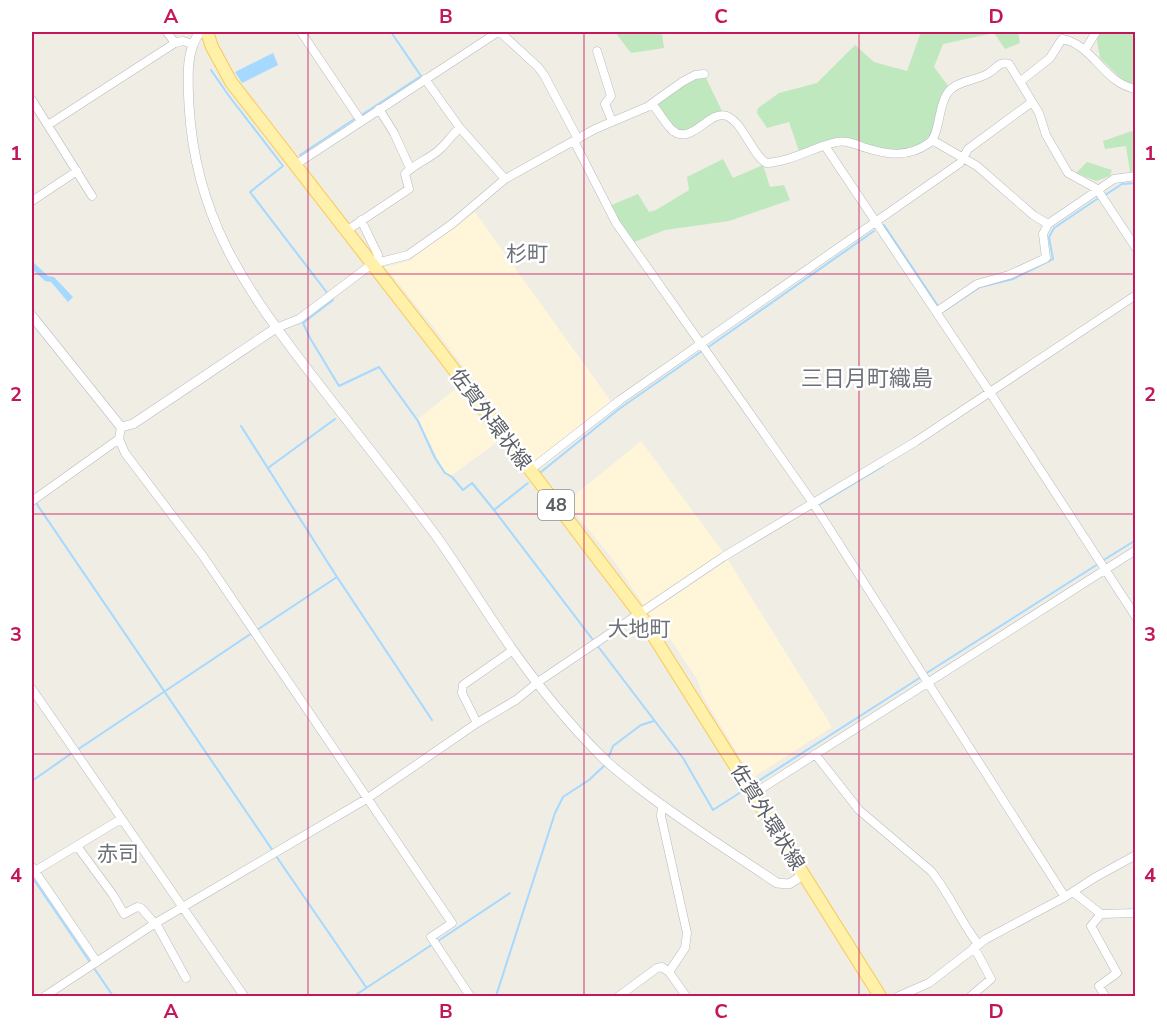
<svg xmlns="http://www.w3.org/2000/svg" width="1167" height="1028" font-family="'Nunito Sans','Noto Sans JP',sans-serif">
	<style>
		.commercial { fill: #fff6da }
		.green { fill: #c0e8bf }
		.water { fill: #a5d9ff }
		.lines { fill: none; stroke-linecap: round; stroke-linejoin: round }
		.stream { stroke: #a5d9ff; stroke-width: 2 }
		.minor-casing { stroke: #b7babf; stroke-width: 9 }
		.tertiary-casing { stroke: #b7babf; stroke-width: 10 }
		.primary-casing { stroke: #f9c954; stroke-width: 14 }
		.minor { stroke: #fff; stroke-width: 8 }
		.tertiary { stroke: #fff; stroke-width: 9 }
		.primary { stroke: #fff0aa; stroke-width: 12 }
		.grid { fill: none; stroke: #c2185b; stroke-width: 1.5; stroke-opacity: 0.55 }
		.labels { text-anchor: middle; stroke-width: 5; stroke-linejoin: round; paint-order: stroke }
		.shield { fill: #fff; stroke: #8d9094; stroke-width: 1.5 }
		.shield-label { font-size: 18px; font-weight: bold; fill: #5c6066 }
		.street-label { font-size: 20px; fill: #5c6066; stroke: #fff }
		.neighbourhood-label { font-size: 21px; fill: #6d7278; stroke: #fff }
		.quarter-label { font-size: 22px; fill: #6d7278; stroke: #fff }
		.neatline { fill: none; stroke: #c2185b; stroke-width: 2 }
		.grid-label { font-size: 20px; text-anchor: middle; font-weight: bold; fill: #c2185b }
	</style>
	<rect width="100%" height="100%" fill="#efede4"/>
	<path class="commercial" d="M475,212L612,403L535,463L435,329L385,267L409,261Z
		M457,388L497,442L452,475L445,472L418,419Z
		M641,441L723,552L644,606L615,562L566,502Z
		M728,560L832,727L752,778L704,698L697,679L673,643L649,613Z"/>
	<path class="green" d="M615,32H659L662,34L664,48L631,53Z
		M921,32H1018L1020,43L1005,49L994,33L943,44L934,67L949,87L938,105L932,133L916,149L896,151L831,140L799,151L789,122L767,128L757,113L758,108L779,93L817,83L855,45L874,62L907,71Z
		M1100,32H1135V84L1125,82L1100,58L1097,41Z
		M705,76L722,111L687,131H677L655,104L694,77Z
		M1135,130V172H1130L1126,146L1105,149L1103,141Z
		M723,159L733,178L763,165L770,187L784,185L790,200L729,221L665,230L634,242L609,206L638,194L649,212L656,210L689,190L687,177Z
		M1087,162L1112,170L1110,176L1096,181L1076,173Z"/>
	<path class="water" d="M273,53L278,65L242,83L235,72Z
		M32,261L48,276L54,277L73,297L68,302L51,282L45,281L32,269Z"/>
	<g class="lines">
		<path class="stream" d="M211,70L229,96L283,166L250,192L328,294
			M360,116L421,76L391,32
			M300,155L356,118
			M1105,195L1122,184L1136,183
			M884,225L938,306
			M332,298L333,300L303,323L310,338L339,386L379,367L418,421L435,458L445,473L452,477L463,490L472,483L494,510L683,758L713,810L741,792
			M944,311L980,287L1013,279L1053,259L1049,237L1054,228L1097,199
			M707,348L874,231
			M241,426L337,577L432,720
			M268,468L335,419
			M541,472L619,409L702,351
			M32,497L273,851
			M820,504L883,466
			M494,510L528,483
			M1102,561L1136,540
			M257,630L337,577
			M925,674L1098,564
			M77,750L252,633
			M608,759L613,746L641,725L654,721
			M32,781L72,753
			M757,782L921,677
			M276,856L366,987
			M32,877L113,996
			M438,941L510,893
			M354,996L433,944
			M496,996L555,813L563,797L589,780L606,764"/>
		<defs>
			<path id="minor" d="M167,32L175,43
				M301,32L361,121
				M500,32L538,67L544,75L578,139
				M1085,50L1096,32
				M597,51L611,96L605,104L612,121
				M425,79L460,128L505,179
				M1021,81L1050,58L1062,39C1093,44 1104,84 1136,89
				M32,100L92,196
				M652,104C659,112 665,123 672,130C691,147 709,109 727,116C744,124 751,153 766,163C791,162 813,147 837,142C845,140 855,144 863,147C887,155 908,158 929,143C941,134 937,102 951,89C961,80 978,80 989,73C997,68 999,61 1009,64L1039,113L1046,135L1068,173L1097,189L1136,248
				M379,109L394,133L410,168
				M48,125L175,43L183,41L192,44
				M932,140L977,166L1033,215L1048,224
				M574,141L616,223L813,503L1065,897
				M825,146L989,391L1136,617
				M295,165L498,32
				M32,201L77,171
				M361,220L378,255L377,262
				M346,231L409,189L405,174C415,163 430,159 440,149C448,142 451,135 460,128
				M936,312L977,284L1009,275L1046,258L1043,234L1048,224L1114,179L1136,176
				M276,328L299,319L372,264L408,255L452,224L505,179L595,129L647,107L682,82L695,75L704,74
				M121,427L119,439L125,453L203,556L452,923L431,937L470,996
				M530,470L620,400L960,163L968,149L1032,102
				M32,501L119,439
				M32,689L244,996
				M477,723L462,693L463,685L513,650
				M815,754L859,810L931,871C950,894 960,921 978,944
				M753,794L1136,550
				M662,805L661,816L687,933L685,948L669,972L686,996
				M77,846L113,895L124,914L137,907L141,908L158,927L186,978
				M32,867L97,962
				M35,871L121,819
				M1073,892L1101,914L1136,913
				M1101,914L1091,926L1117,973L1099,986L1105,996
				M45,996L154,924L368,798L477,723L516,700L538,682L723,557L915,442L1136,295
				M619,996L657,968L662,967L669,972
				M899,996L929,983L986,939L1065,897L1094,878L1136,855
				M971,996L991,979L974,947"/>
			<path id="tertiary" d="M200,32C185,51 188,81 189,105C195,216 243,285 308,370C350,425 393,478 434,533C461,570 485,611 512,649C539,687 569,724 602,757C613,768 627,778 639,788C683,822 731,852 777,883L789,884L797,879L802,872
				M32,316L121,427L133,424L276,328"/>
			<path id="primary" d="M207,32L212,47L231,82L439,350L639,613L880,996"/>
		</defs>
		<use href="#minor" class="minor-casing"/>
		<use href="#tertiary" class="tertiary-casing"/>
		<use href="#primary" class="primary-casing"/>
		<use href="#minor" class="minor"/>
		<use href="#tertiary" class="tertiary"/>
		<use href="#primary" class="primary"/>
	</g>
	<path class="grid" d="M308,32V996M584,32V996M859,32V996M32,274H1136M32,514H1136M32,754H1136"/>
	<g class="labels">
		<rect class="shield" x="538" y="490" width="36" height="30" rx="4.5"/>
		<g class="shield-label">
			<text x="556" y="511">48</text>
		</g>
		<g class="street-label">
			<text transform="translate(491 419) rotate(53)" y="7">佐賀外環状線</text>
			<text transform="translate(768 817) rotate(58)" y="7">佐賀外環状線</text>
		</g>
		<g class="neighbourhood-label">
			<text x="527" y="261">杉町</text>
			<text x="639" y="636">大地町</text>
			<text x="118" y="861">赤司</text>
		</g>
		<g class="quarter-label">
			<text x="867" y="386">三日月町織島</text>
		</g>
	</g>
	<rect width="1167" height="1028" fill="none" stroke="#ffffff" stroke-width="66"/>
	<rect x="33" y="33" width="1101" height="962" class="neatline"/>
	<g class="grid-label">
		<text x="171" y="23">A</text>
		<text x="446" y="23">B</text>
		<text x="721" y="23">C</text>
		<text x="996" y="23">D</text>
		<text x="16" y="160">1</text>
		<text x="1150" y="160">1</text>
		<text x="16" y="401">2</text>
		<text x="1150" y="401">2</text>
		<text x="16" y="641">3</text>
		<text x="1150" y="641">3</text>
		<text x="16" y="882">4</text>
		<text x="1150" y="882">4</text>
		<text x="171" y="1018">A</text>
		<text x="446" y="1018">B</text>
		<text x="721" y="1018">C</text>
		<text x="996" y="1018">D</text>
	</g>
</svg>
